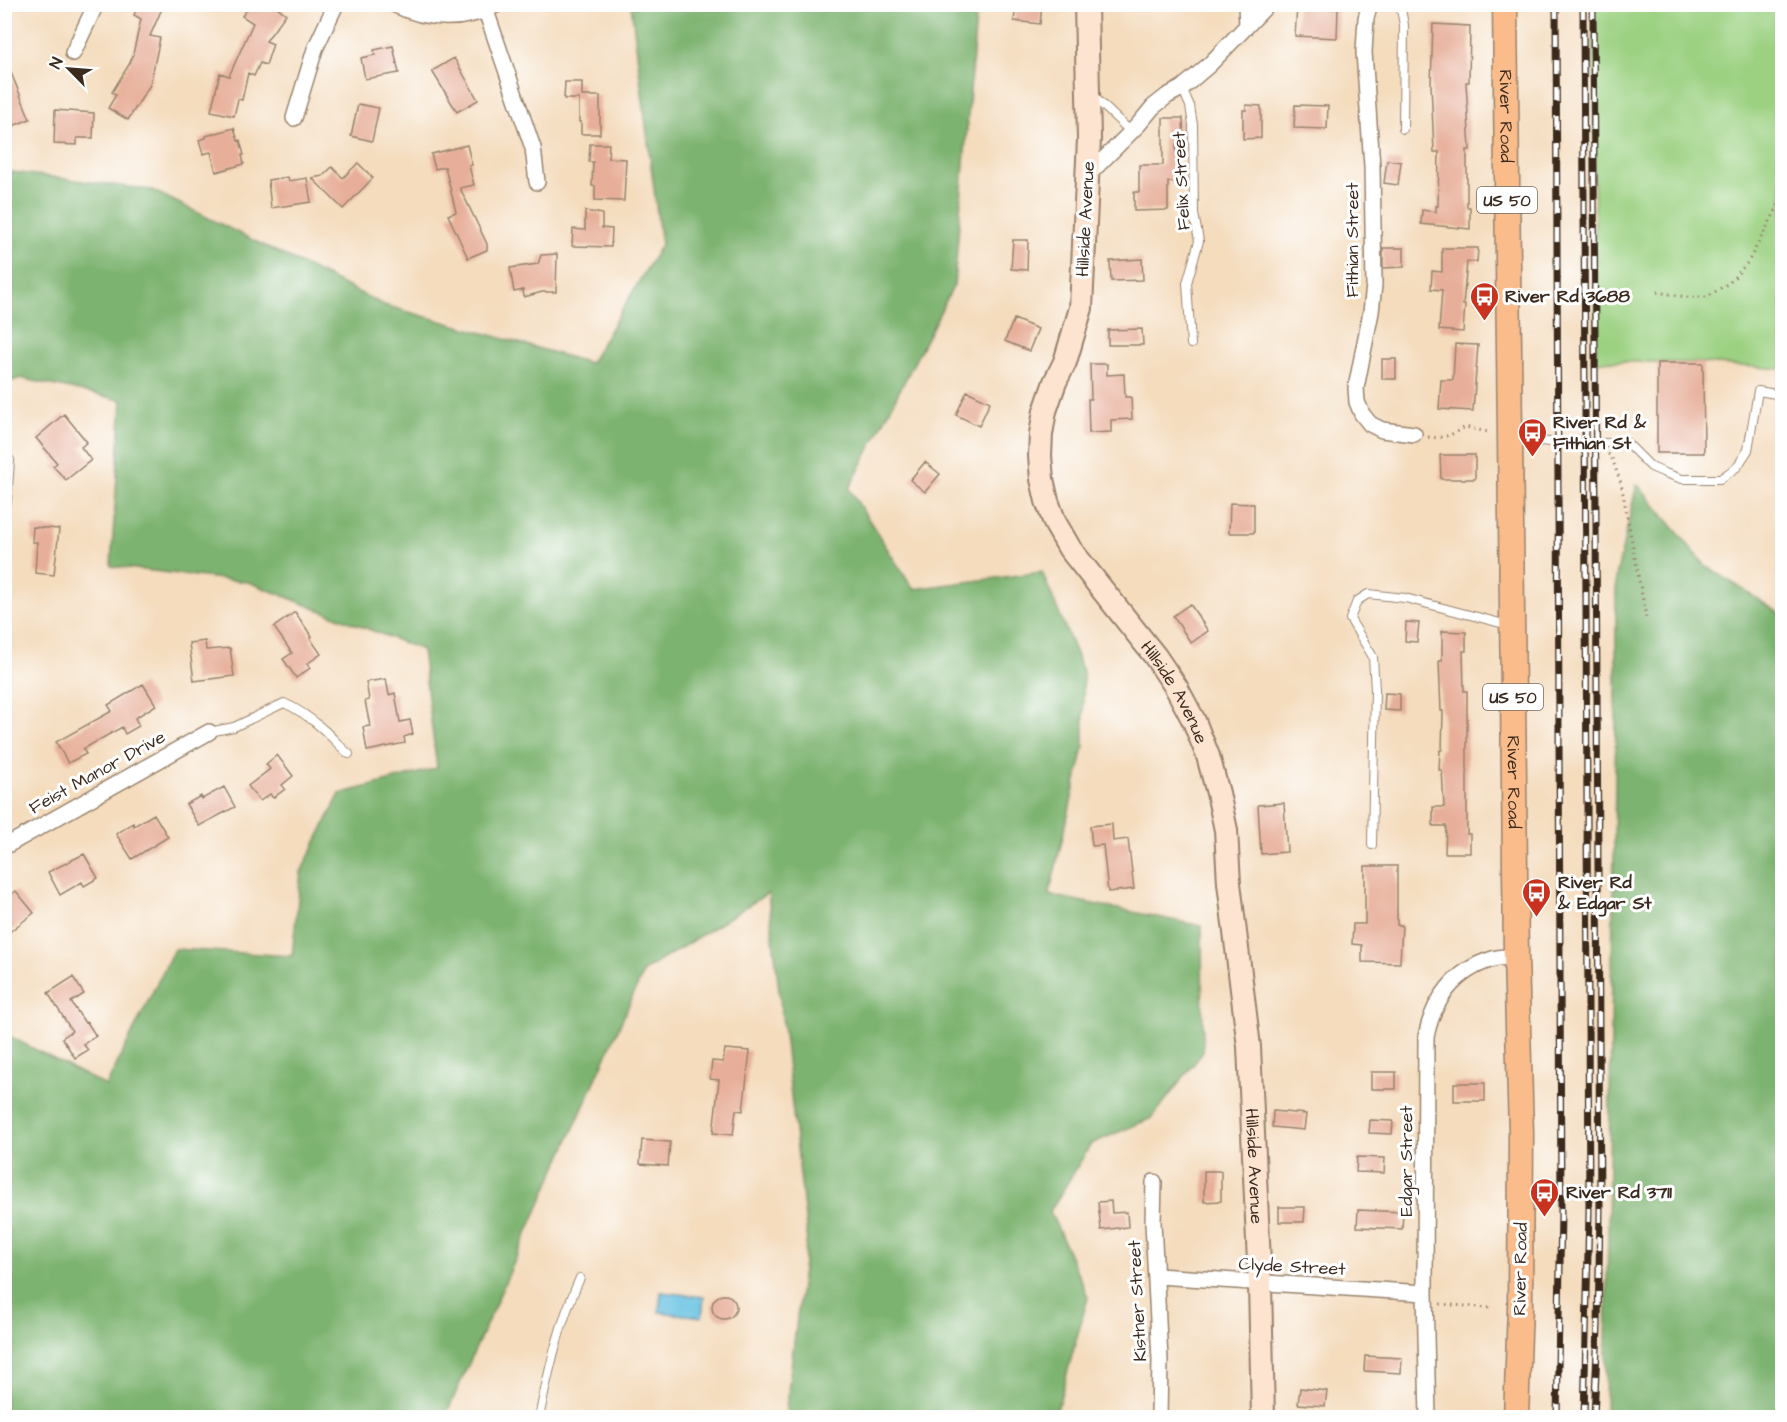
<svg xmlns="http://www.w3.org/2000/svg" width="1787" height="1422" font-family="'Architects Daughter',sans-serif">
	<style>
		.green { fill: #9cd182; stroke: #6c7e50; stroke-width: 1.5 }
		.forest { fill: #7db370; stroke: #5c6e47; stroke-width: 1.5 }
		.water { fill: #63c0e1; stroke: #4f7580; stroke-width: 1.5 }
		.building { fill: #e7af99 }
		.lines { fill: none; stroke-linecap: round; stroke-linejoin: round }
		.lane-casing { stroke: #98836e; stroke-width: 10 }
		.street-casing { stroke: #98836e; stroke-width: 18 }
		.secondary-casing { stroke: #98836e; stroke-width: 26 }
		.primary-casing { stroke: #98836e; stroke-width: 27 }
		.path { stroke: #98836e; stroke-width: 3; stroke-dasharray: 1.5 4.5; stroke-linecap: butt }
		.lane { stroke: #fff; stroke-width: 8 }
		.street { stroke: #fff; stroke-width: 15 }
		.secondary { stroke: #fde4d1; stroke-width: 22 }
		.primary { stroke: #fabc8b; stroke-width: 24 }
		.rail-casing { stroke: #3b2a1e; stroke-width: 7 }
		.rail { stroke: #fff; stroke-width: 4.5; stroke-dasharray: 14; stroke-linecap: butt }
		.labels { text-anchor: middle; stroke-width: 6; stroke-linejoin: round; paint-order: stroke }
		.shield { fill: #fff; stroke: #766a62; stroke-width: 1.5 }
		.shield-label { font-size: 16px; font-weight: bold; fill: #3b2a1e }
		.street-label { font-size: 18px; fill: #3b2a1e; stroke: #fff }
		.poi-label { font-size: 18px; font-weight: bold; fill: #3b2a1e; stroke: #fff; text-anchor: start }
	</style>
	<rect width="100%" height="100%" fill="#fff"/>
	<filter id="ink" filterUnits="userSpaceOnUse"><feTurbulence type="fractalNoise" baseFrequency=".0167" numOctaves="2"/><feDisplacementMap in="SourceGraphic" scale="12" xChannelSelector="R" yChannelSelector="G"/><feConvolveMatrix kernelMatrix="1 2 1 2 8 2 1 2 1" color-interpolation-filters="sRGB"/></filter>
	<filter id="wash" filterUnits="userSpaceOnUse"><feTurbulence type="fractalNoise" baseFrequency=".008" numOctaves="4" result="noise"/><feDisplacementMap in="SourceGraphic" scale="24" xChannelSelector="R" yChannelSelector="G"/><feGaussianBlur stdDeviation="1.35" result="paint"/><feColorMatrix in="noise" values="0 0 0 0 0 0 0 0 0 0 0 0 0 0 0 0 0 1.4 0 .05"/><feComposite in="paint" operator="in"/></filter>
	<g filter="url(#wash)">
		<rect width="100%" height="100%" fill="#f4dcbd"/>
		<path class="green" d="M1593,5H1782V369L1703,363L1596,361Z"/>
		<path class="forest" d="M631,5H977L954,285L849,489L913,589L1042,572L1083,671L1084,747L1049,895L1202,926L1203,1052L1152,1118L1091,1144L1050,1211L1088,1297L1055,1417H785L807,1236L768,893L644,971L445,1417H5V1034L106,1086L174,949L292,956L301,872L340,794L437,768L422,650L248,582L111,566L122,400L20,378L5,384V171L152,190L384,305L590,363L661,245Z
			M1637,484L1705,565L1782,615V1417H1605L1616,718V577Z"/>
		<path class="water" d="M661,1292L704,1297L702,1317L659,1312Z"/>
		<g id="blocks">
			<path class="building" d="M139,4H164L150,36L160,38L150,85L128,120L108,108L116,95L112,92L130,63L133,54L141,19L134,15Z
				M251,4H273L286,14L266,41L273,44L266,65L260,63L254,76L248,73L242,100L238,99L234,116L211,111L220,73L229,76L253,23L242,16Z
				M1016,4H1042L1040,24L1014,21Z
				M1297,7L1338,9L1337,38L1295,36Z
				M1433,24L1470,26L1469,82H1466L1470,150H1467V207H1470V229L1421,224L1422,210L1436,212V206H1438L1439,152H1434L1431,84Z
				M393,46L399,73L365,79L361,58L375,55L374,50Z
				M5,58L30,119L8,128L4,119Z
				M454,58L478,100L457,112L432,71Z
				M565,82H582V96H600V134H581V122H579V99H564Z
				M358,104L379,108L372,141L351,136Z
				M1246,105L1261,106V138L1243,139V110H1246Z
				M1295,105L1328,106L1327,129L1294,128Z
				M55,110L94,113L93,138H77V145L54,144Z
				M1163,118H1183L1184,144H1176V182H1168V210L1134,211V192H1139V165H1163Z
				M234,128L238,141L240,140L244,155H242L244,164L216,172L211,152L203,154L199,140L206,138V136Z
				M590,144H609L608,158L626,159L624,201L595,200V186H592L593,162H589Z
				M467,145L472,165L469,166L474,185L460,188L487,244V250L468,258L448,215L456,212L445,167L435,169L431,154Z
				M1387,160L1401,162L1398,185L1384,183Z
				M358,163L373,178L343,209L312,178L323,176L332,167L343,178Z
				M288,177L289,181L307,178L311,202L271,208L268,180Z
				M585,211L602,214V228L612,229L611,247L572,246L573,229L585,230Z
				M1013,240H1028L1027,270L1011,269Z
				M1383,248H1404V267L1383,268Z
				M1442,248H1478L1477,262H1467L1463,305H1465L1463,332L1439,330L1442,290L1431,289L1432,271L1442,272Z
				M557,254L556,292H542L524,297L523,290L514,292L510,268L538,264L541,255Z
				M1142,259L1143,280L1111,281L1110,261Z
				M1014,319L1038,329L1029,351L1005,341Z
				M1142,329L1143,345H1108V330Z
				M1455,344L1478,345L1473,411L1439,409L1441,380H1453Z
				M1382,359H1396V379H1382Z
				M1657,363H1703L1704,453H1657Z
				M1090,364H1107V375L1124,374L1125,397H1131L1132,419L1111,420V432L1089,433L1088,399H1091Z
				M967,391L990,402L979,426L956,415Z
				M64,414L87,442L81,447L91,460L66,480L53,466L57,463L36,438Z
				M1440,455H1475V479H1441Z
				M925,462L940,474L925,492L910,480Z
				M1230,503L1254,504V533H1229Z
				M33,527L59,529L54,575L35,573L37,542H32Z
				M1190,604L1208,631L1191,643L1173,616Z
				M295,612L312,637L310,638L321,654L307,664L310,668L296,678L283,659L292,653L274,627Z
				M1406,622L1419,623L1417,642L1405,641Z
				M1442,631L1466,632V651H1463L1464,691H1467V834H1470V853H1445L1446,826H1433V807H1444L1442,770H1439L1440,750H1442L1443,711H1441L1439,661H1442Z
				M205,641L206,650L230,648L234,676L194,681L189,643Z
				M386,679L389,695L395,693L400,722L410,720L413,734L404,737L405,743L367,751L363,727L370,726L365,701L369,700L366,682Z
				M143,684L156,705L135,718L139,726L125,734L122,727L83,749L86,754L68,763L56,742L112,711L108,705Z
				M1385,693L1400,694V711L1384,710Z
				M277,755L293,776L282,785L285,789L273,798L270,794L260,801L248,786L270,769L266,764Z
				M224,787L235,807L199,826L186,804L201,796L202,799Z
				M1284,803L1287,852L1261,854L1258,805Z
				M154,814L168,837L132,859L116,834L133,823L134,826Z
				M1112,824L1113,841L1128,839L1134,889L1108,892L1103,845L1092,846L1090,826Z
				M84,854L98,878L84,886L82,882L60,895L48,872Z
				M1365,866H1397V925H1402L1400,963L1362,962V945L1352,944L1353,924H1365Z
				M16,891L34,913L4,936V900Z
				M73,977L84,994L71,1002L85,1023L87,1022L96,1036L83,1044L88,1050L75,1058L62,1038L72,1031L48,993Z
				M725,1049L750,1051L743,1111L736,1110L733,1135L713,1133L719,1080L710,1079L712,1061L723,1062Z
				M1371,1072H1396V1089H1371Z
				M1454,1083H1485V1101H1454Z
				M1273,1111L1306,1114L1304,1130L1272,1127Z
				M1370,1120L1393,1121L1392,1134L1369,1133Z
				M642,1140L670,1142L668,1166L640,1164Z
				M1357,1157L1385,1158L1384,1173L1356,1172Z
				M1204,1171H1221V1201L1204,1202Z
				M1111,1201L1112,1213L1127,1212L1128,1227L1101,1230L1098,1202Z
				M1279,1207H1305L1304,1222H1279Z
				M1358,1210L1403,1212L1402,1229L1357,1227Z
				M712 1307a12 12 0 1 1 24 0a12 12 0 1 1-24 0Z
				M1365,1356L1402,1358L1401,1373L1364,1371Z
				M1300,1388L1327,1391L1325,1406L1298,1404Z"/>
		</g>
	</g>
	<g filter="url(#ink)">
		<use href="#blocks" fill-opacity="0" stroke="#98836e" stroke-width="1.5"/>
		<g class="lines">
			<defs>
				<path id="lane" d="M1400,4L1404,25L1403,129
					M1182,88L1190,106L1193,125L1194,214L1199,241L1187,283L1191,344
					M1093,96L1131,132
					M1514,438L1558,443H1627L1651,467L1665,473L1682,479H1720L1737,467L1748,450L1758,391L1782,395
					M4,506L7,501L10,460
					M209,732L234,727L284,703C298,709 313,720 324,730C333,738 340,747 349,754
					M1372,845L1375,690L1373,657L1350,619L1357,601L1368,594L1405,598L1508,625
					M539,1418C549,1369 559,1324 580,1278"/>
				<path id="street" d="M393,4C428,21 464,22 498,4
					M1246,4L1247,26
					M1370,4L1366,18L1364,52L1372,166L1374,285L1371,312L1356,388L1357,402L1362,414L1370,424L1382,430L1414,434
					M486,11L533,148L537,182
					M73,53L96,4
					M294,118L315,49L336,4
					M1087,176L1138,125L1153,107L1167,96L1182,88L1209,65L1268,4
					M4,847L209,732
					M1154,1182L1153,1222L1160,1360L1159,1418
					M1157,1276L1425,1293
					M1428,1418L1425,1293L1426,1037C1433,1000 1455,970 1493,959C1500,957 1509,957 1516,956"/>
				<g id="secondary">
					<path id="s1" d="M1086,4L1089,139L1081,308L1065,362L1055,382L1045,411L1041,434L1040,456L1042,479L1047,501L1055,523L1070,549L1155,656L1176,687L1194,721L1208,756L1218,793L1226,830L1229,883L1249,1047L1260,1284L1263,1418"/>
				</g>
				<g id="primary">
					<path id="s2" d="M1505,4L1516,956L1521,1133L1520,1307L1516,1418"/>
				</g>
			</defs>
			<use href="#lane" class="lane-casing"/>
			<use href="#street" class="street-casing"/>
			<use href="#secondary" class="secondary-casing"/>
			<use href="#primary" class="primary-casing"/>
			<path class="path" d="M1657,292L1687,297H1707L1730,282L1748,262L1782,199
				M1428,437C1442,439 1453,435 1465,427L1488,432
				M1608,454L1611,456L1621,483L1647,622
				M1440,1304L1491,1308"/>
			<use href="#lane" class="lane"/>
			<use href="#street" class="street"/>
			<use href="#secondary" class="secondary"/>
			<use href="#primary" class="primary"/>
			<defs>
				<path id="rail" d="M1556,4L1561,1214L1557,1418
					M1583,4L1589,1211L1584,1418
					M1593,4L1600,1211L1598,1327L1594,1418"/>
			</defs>
			<use href="#rail" class="rail-casing"/>
			<use href="#rail" class="rail"/>
		</g>
	</g>
	<defs>
		<symbol id="bus-pin" viewBox="-11 -11 22 30"><path d="M0 17L-7.5 6A9.5 9.5 0 1 1 7.5 6Z" fill="#c8321e" stroke="#fff"/><path d="M-5-6H5V4H4V6H2V4H-2V6H-4V4H-5ZM-3.5-4V0h7V-4ZM-3.5 1.2v1.5H-2V1.2ZM2 1.2v1.5H3.5V1.2Z" fill="#fff"/></symbol>
	</defs>
	<g fill-rule="evenodd">
		<use href="#bus-pin" x="1468" y="280" width="33" height="45"/>
		<use href="#bus-pin" x="1516" y="416" width="33" height="45"/>
		<use href="#bus-pin" x="1520" y="876" width="33" height="45"/>
		<use href="#bus-pin" x="1528" y="1176" width="33" height="45"/>
	</g>
	<g class="labels">
		<g class="shield">
			<rect x="1477" y="187" width="60" height="26" rx="4.5"/>
			<rect x="1483" y="684" width="60" height="26" rx="4.5"/>
		</g>
		<g class="shield-label">
			<text x="1507" y="206">US 50</text>
			<text x="1513" y="703">US 50</text>
		</g>
		<g class="street-label">
			<text dy="6" stroke="none"><textPath href="#s2" startOffset="112">River Road</textPath></text>
			<text transform="translate(1181 181) rotate(-93)" y="6">Felix Street</text>
			<text transform="translate(1085 219) rotate(-87)" y="6">Hillside Avenue</text>
			<text transform="translate(1352 240) rotate(-90)" y="6">Fithian Street</text>
			<text dy="6" stroke="none"><textPath href="#s1" startOffset="736">Hillside Avenue</textPath></text>
			<text transform="translate(97 772) rotate(-29)" y="6">Feist Manor Drive</text>
			<text dy="6" stroke="none"><textPath href="#s2" startOffset="778">River Road</textPath></text>
			<text transform="translate(1406 1161) rotate(-90)" y="6">Edgar Street</text>
			<text dy="6" stroke="none"><textPath href="#s1" startOffset="1222">Hillside Avenue</textPath></text>
			<text transform="translate(1292 1266) rotate(3)" y="6">Clyde Street</text>
			<text transform="translate(1520 1269) rotate(-89)" y="6">River Road</text>
			<text transform="translate(1137 1301) rotate(-93)" y="6">Kistner Street</text>
		</g>
		<g class="poi-label">
			<text x="1505" y="302">River Rd 3688</text>
			<text x="1553" y="428">River Rd &amp;<tspan x="1553" dy="21">Fithian St</tspan></text>
			<text x="1558" y="888">River Rd<tspan x="1558" dy="21">&amp; Edgar St</tspan></text>
			<text x="1566" y="1198">River Rd 3711</text>
		</g>
	</g>
	<rect width="1787" height="1422" fill="none" stroke="#fff" stroke-width="24"/>
	<g transform="translate(69 69) rotate(295)" stroke="#ffffff" stroke-width="4.5" paint-order="stroke">
	<path d="M0-4.5L10 22L0 15L-10 22Z" fill="#3b2a1e"/>
	<text y="-9" font-size="16" font-weight="bold" text-anchor="middle" fill="#3b2a1e">N</text>
	</g>
</svg>
